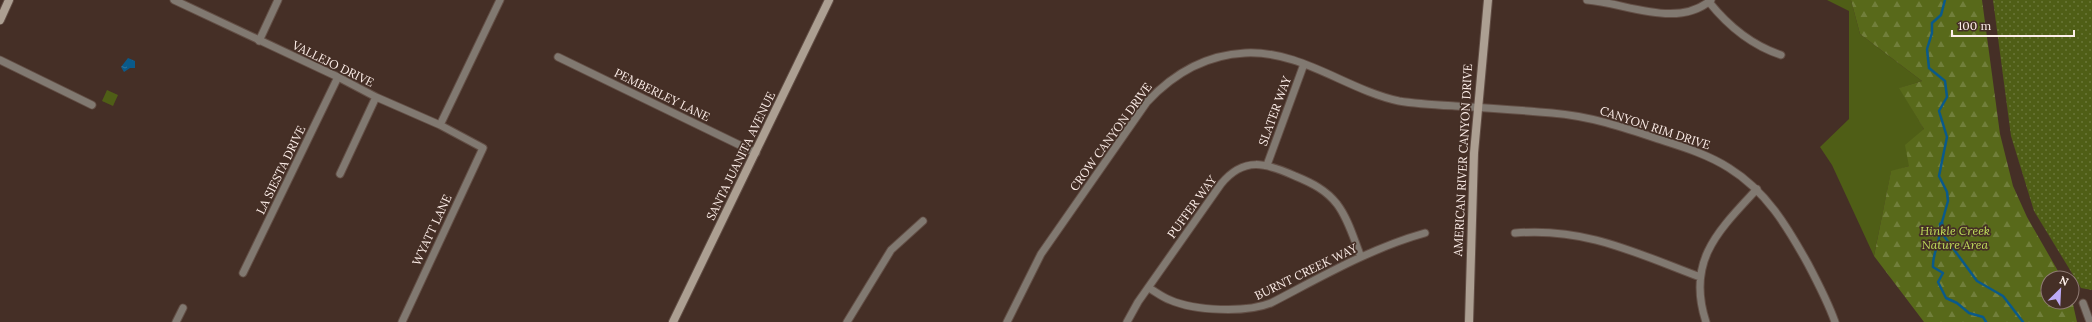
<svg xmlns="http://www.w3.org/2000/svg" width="2092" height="322" font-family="Lora,serif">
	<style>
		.grass { fill: #4f5e16 }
		.forest { fill: url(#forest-firs) }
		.park { fill: url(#park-dots) }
		.water { fill: url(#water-ripples) }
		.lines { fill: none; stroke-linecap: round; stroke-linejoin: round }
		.stream { stroke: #0a5a8a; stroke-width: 2.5 }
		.street-casing { stroke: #624e45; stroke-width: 9 }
		.secondary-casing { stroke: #624e45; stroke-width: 10 }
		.street { stroke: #817971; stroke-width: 7 }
		.secondary { stroke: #ac9f92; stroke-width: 8 }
		.labels { text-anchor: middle; stroke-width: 3.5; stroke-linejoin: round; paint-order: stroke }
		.street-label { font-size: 12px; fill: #fdeee9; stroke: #452f26 }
		.park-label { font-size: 12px; font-style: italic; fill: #c0de5b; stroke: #452f26 }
	</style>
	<defs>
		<pattern id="forest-firs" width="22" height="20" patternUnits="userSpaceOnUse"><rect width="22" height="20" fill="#58691a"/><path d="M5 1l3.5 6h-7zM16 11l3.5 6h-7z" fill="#717f3b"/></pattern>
		<pattern id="park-dots" width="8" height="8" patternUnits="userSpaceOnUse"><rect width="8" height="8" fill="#4f5e16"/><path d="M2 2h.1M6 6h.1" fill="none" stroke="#697538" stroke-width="1.8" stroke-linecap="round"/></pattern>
		<pattern id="water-ripples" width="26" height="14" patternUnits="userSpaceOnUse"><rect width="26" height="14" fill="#0a5a8a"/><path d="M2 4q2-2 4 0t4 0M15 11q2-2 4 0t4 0" fill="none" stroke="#2f729a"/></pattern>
	</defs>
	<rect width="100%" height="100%" fill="#452f26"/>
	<path class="grass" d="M1827,0H1851L1860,34L1922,81L1900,88L1924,129L1909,166L1891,172L1874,256L1832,165L1820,147L1849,119V11Z
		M107,90L118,95L113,106L102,101Z"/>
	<path class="forest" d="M1851,0H1982L2000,134L2013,186L2027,217L2062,278H2048V302H2072V300L2077,322H1924L1874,256L1891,171L1909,166L1905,145L1924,129L1899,88L1922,81L1860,34Z"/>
	<path class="park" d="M1993,0H2092V290L2081,288L2034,211L2011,136Z"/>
	<path class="water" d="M128,58L135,61V68H130L124,72L121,67Z"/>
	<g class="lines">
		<path class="stream" d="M1945,0L1941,15L1932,23V33L1927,49L1929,68L1945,81L1947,97L1939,111L1947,137L1939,176L1947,192L1948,201L1942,222L1944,236L1977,281L2003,296L2023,322
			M1942,222L1940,224C1942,241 1932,252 1933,267L1943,273L1938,282L1946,298L1957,303L1969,313L1983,317L1986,322"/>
		<defs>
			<path id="street" d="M174,0L338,77L376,97L440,125L483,148L402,322
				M1587,0C1626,3 1677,29 1711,0
				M1709,2C1729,27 1751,45 1781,55
				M259,41L278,0
				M558,57L756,153
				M0,60L92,105
				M440,125L500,0
				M1267,165L1304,64
				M340,174L376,97
				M1515,233C1585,227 1636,253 1700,277
				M243,273L338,77
				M1149,288C1156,292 1162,297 1170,300C1195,311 1246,313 1271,303C1321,277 1371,248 1425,233
				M2083,303L2090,322
				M176,322L183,308
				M847,322L891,250L923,221
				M1007,322L1041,254L1147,102C1174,73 1205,55 1245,53C1301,50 1347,90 1399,101C1417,104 1437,105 1455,106C1488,108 1520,110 1552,113C1589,116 1623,127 1658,139C1683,147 1707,154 1729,168C1766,191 1787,226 1808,264C1818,283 1828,302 1835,322
				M1127,322L1138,302L1221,184C1244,156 1266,163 1295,176C1312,183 1326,190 1337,204C1349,220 1354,240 1361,257
				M1706,322C1686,261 1718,231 1757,189"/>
			<path id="secondary" d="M0,20L9,0
				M673,322L829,0
				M1469,322L1474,153L1488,0"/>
		</defs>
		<use href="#street" class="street-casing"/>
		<use href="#secondary" class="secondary-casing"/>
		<use href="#street" class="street"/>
		<use href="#secondary" class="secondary"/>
	</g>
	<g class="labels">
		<g class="street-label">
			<text transform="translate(333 64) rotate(26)" y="4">VALLEJO DRIVE</text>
			<text transform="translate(662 95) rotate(26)" y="4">PEMBERLEY LANE</text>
			<text transform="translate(1275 111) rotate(-70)" y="4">SLATER WAY</text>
			<text transform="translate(1655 128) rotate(18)" y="4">CANYON RIM DRIVE</text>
			<text transform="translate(1111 137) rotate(-54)" y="4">CROW CANYON DRIVE</text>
			<text transform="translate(741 156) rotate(-64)" y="4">SANTA JUANITA AVENUE</text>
			<text transform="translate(1463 160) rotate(-87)" y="4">AMERICAN RIVER CANYON DRIVE</text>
			<text transform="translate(281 170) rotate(-64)" y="4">LA SIESTA DRIVE</text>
			<text transform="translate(1192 207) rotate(-54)" y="4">PUFFER WAY</text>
			<text transform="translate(432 230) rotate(-65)" y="4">WYATT LANE</text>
			<text transform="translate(1306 272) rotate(-26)" y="4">BURNT CREEK WAY</text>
		</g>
		<g class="park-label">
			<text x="1955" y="235">Hinkle Creek<tspan x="1955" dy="14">Nature Area</tspan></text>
		</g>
	</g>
	<g transform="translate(2060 290) rotate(24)"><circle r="19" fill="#452f26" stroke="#8f7b74"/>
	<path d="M0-3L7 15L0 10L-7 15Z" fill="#bca9f5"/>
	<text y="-6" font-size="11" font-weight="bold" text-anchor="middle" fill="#fdeee9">N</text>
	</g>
	<path d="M1952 30v6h122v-6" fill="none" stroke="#fdeee9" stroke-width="2"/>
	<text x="1958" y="30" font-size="12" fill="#fdeee9" stroke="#452f26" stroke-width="3" paint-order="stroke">100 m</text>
</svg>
